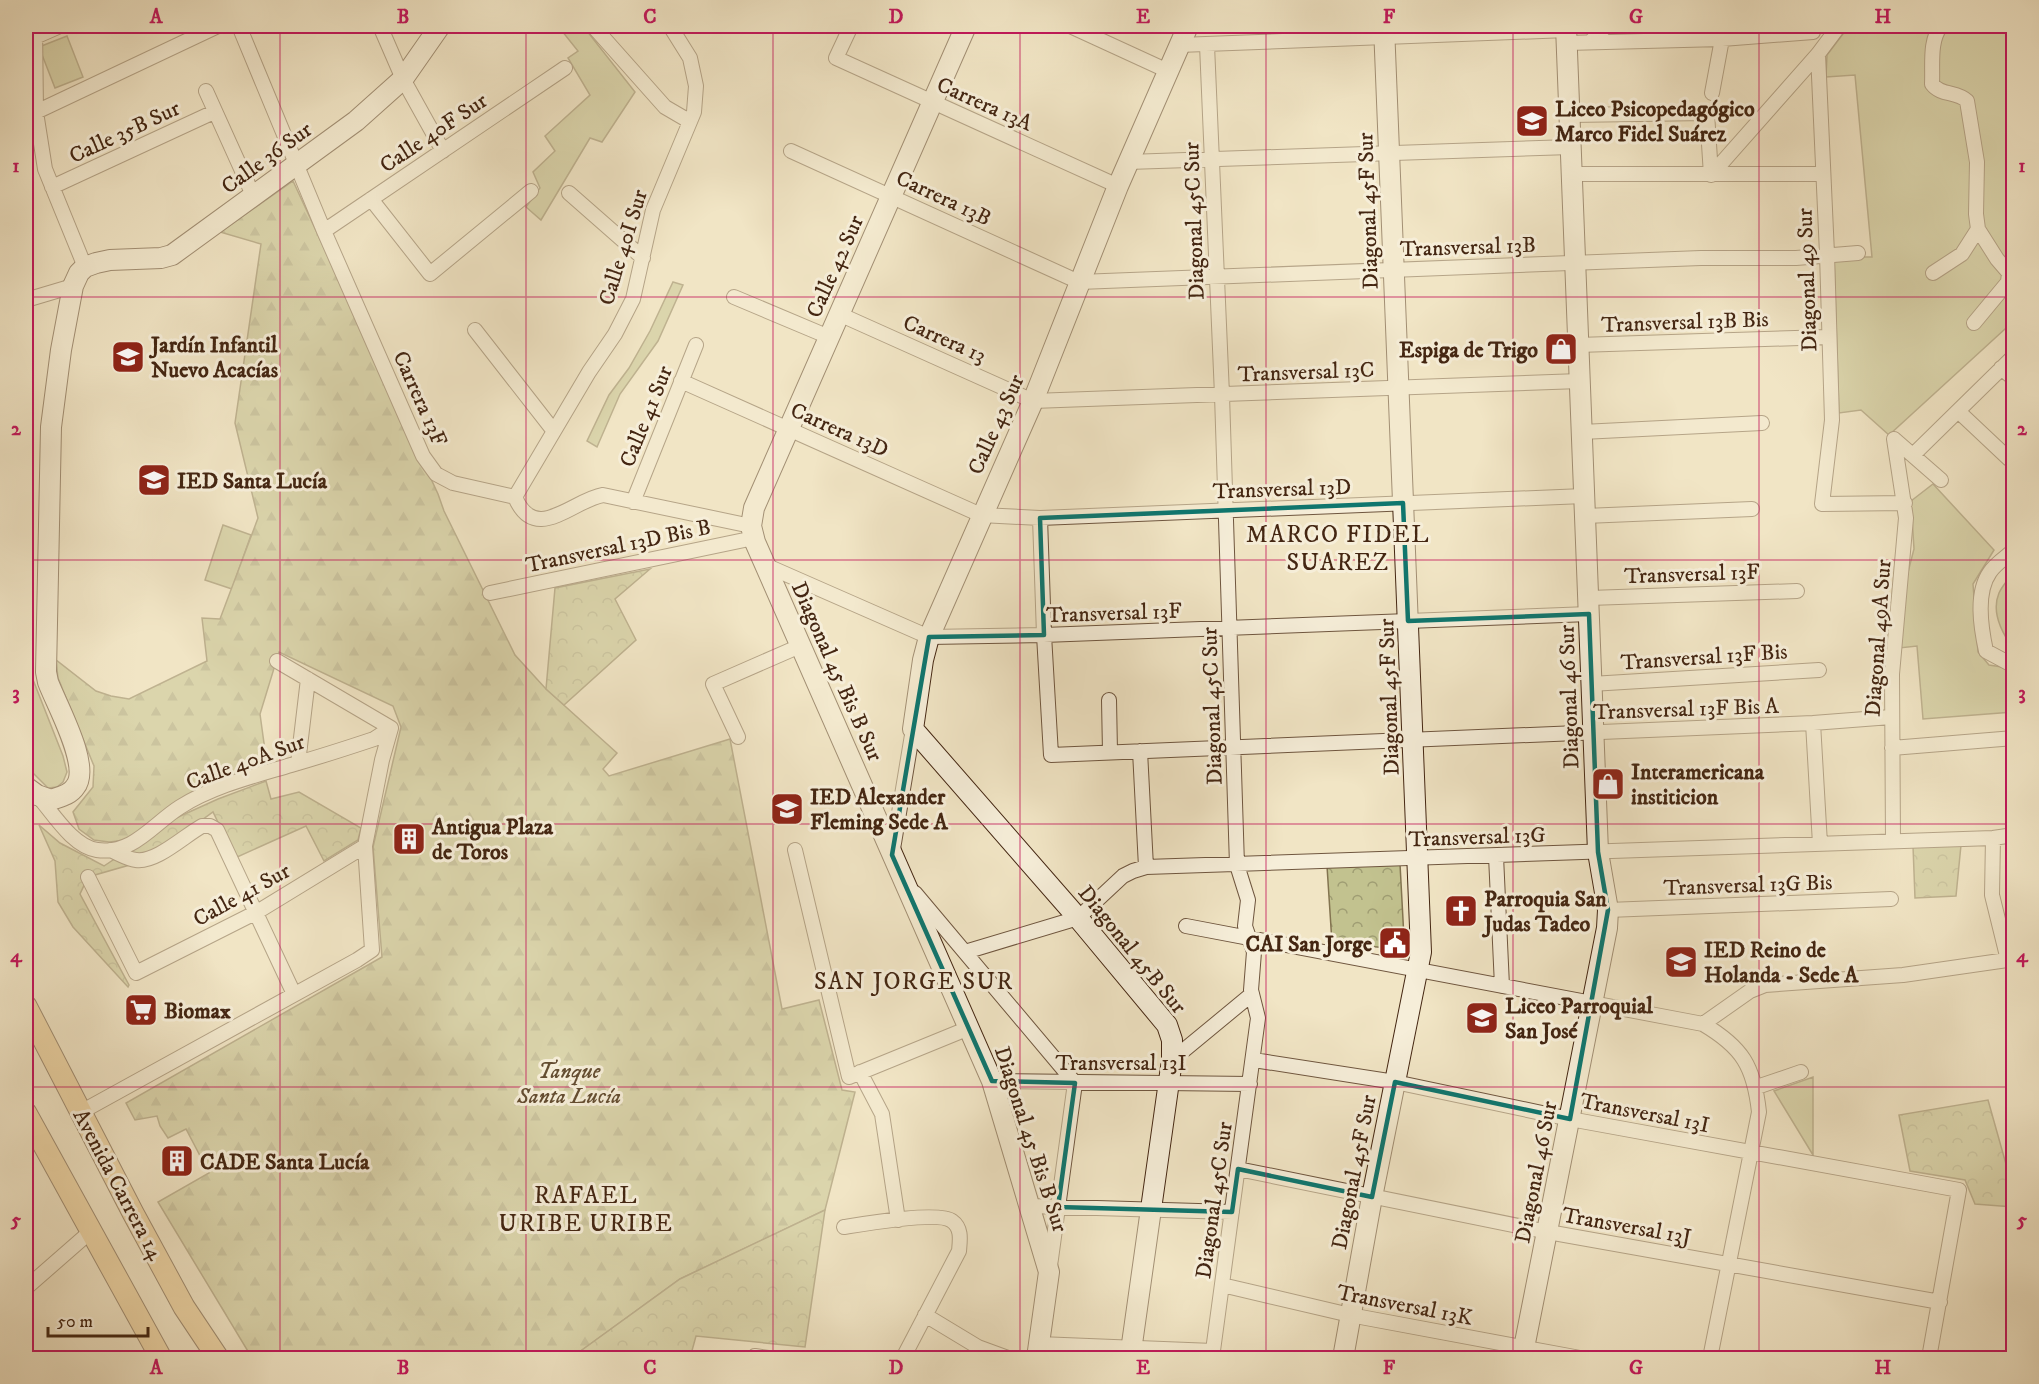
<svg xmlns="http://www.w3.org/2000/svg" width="2039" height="1384" font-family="'IM FELL DW Pica',serif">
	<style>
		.grass { fill: #c2c28f; stroke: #837450; stroke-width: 1.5 }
		.forest { fill: url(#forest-firs); stroke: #837450; stroke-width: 1.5 }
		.park { fill: url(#park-crowns); stroke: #837450; stroke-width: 1.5 }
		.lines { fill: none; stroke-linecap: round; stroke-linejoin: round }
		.street-casing { stroke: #6f563f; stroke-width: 16 }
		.secondary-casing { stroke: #442612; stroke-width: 22 }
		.primary-casing { stroke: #442612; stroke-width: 23 }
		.street { stroke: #f6eed9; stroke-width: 14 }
		.secondary { stroke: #f6eed9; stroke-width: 20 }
		.primary { stroke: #e8c282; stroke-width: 21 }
		.marked { fill: none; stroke: #0f766e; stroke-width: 4.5; stroke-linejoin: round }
		.grid { fill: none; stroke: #c2185b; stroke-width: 1.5; stroke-opacity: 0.55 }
		.labels { text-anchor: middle; stroke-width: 6; stroke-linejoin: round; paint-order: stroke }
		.street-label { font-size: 22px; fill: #442612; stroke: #f6eed9 }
		.poi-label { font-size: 22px; font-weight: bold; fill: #442612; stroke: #f6eed9; text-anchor: start }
		.park-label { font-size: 22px; font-style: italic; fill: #644d31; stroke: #f6eed9 }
		.neighbourhood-label { font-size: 24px; letter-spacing: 1.5px; fill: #442612; stroke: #f6eed9 }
		.neatline { fill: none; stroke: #c2185b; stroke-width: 2 }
		.grid-label { font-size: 20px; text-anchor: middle; font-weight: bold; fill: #c2185b }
	</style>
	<defs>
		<pattern id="forest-firs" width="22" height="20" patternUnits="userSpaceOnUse" patternTransform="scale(1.5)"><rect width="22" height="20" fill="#c2c28f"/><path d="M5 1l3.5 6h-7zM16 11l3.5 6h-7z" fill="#9f9d73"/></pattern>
		<pattern id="park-crowns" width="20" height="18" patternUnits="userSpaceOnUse" patternTransform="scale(1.5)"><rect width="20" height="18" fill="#c2c28f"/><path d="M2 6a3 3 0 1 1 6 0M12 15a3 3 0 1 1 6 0" fill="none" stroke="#9f9d73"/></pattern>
	</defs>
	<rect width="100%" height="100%" fill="#f1e5c5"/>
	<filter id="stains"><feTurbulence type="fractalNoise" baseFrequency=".00333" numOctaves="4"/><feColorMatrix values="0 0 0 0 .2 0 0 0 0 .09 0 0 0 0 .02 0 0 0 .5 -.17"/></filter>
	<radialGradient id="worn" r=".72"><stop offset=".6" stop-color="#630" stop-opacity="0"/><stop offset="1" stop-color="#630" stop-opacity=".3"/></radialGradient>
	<path class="grass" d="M558,26H583L635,92L602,142L590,138L541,220L526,207L540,188L533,172L555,151L545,136L590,95L568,58L578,51Z
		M1849,26H2013V337L2005,329L1889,435L1861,410L1839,413L1834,257H1872L1855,75L1826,77L1827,55Z
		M67,36L83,77L55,88L39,47Z
		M673,282L683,285L658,341L620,394L597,447L587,441L609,395L629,368L650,331Z
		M1933,484L1994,550L1973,584L1978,652L1989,665L2002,667L2013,673V712L1923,719L1917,646L1899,648L1905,584L1914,549L1911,501Z
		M223,525L251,535L232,589L205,580Z
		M2013,572V648C2002,633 1991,612 1999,593C2002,586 2009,579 2013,572Z
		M29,611L30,672L63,756L67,772L63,782L57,787L48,788L26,766V613Z
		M1813,1077V1155L1774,1091Z"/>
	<path class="forest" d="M293,181L438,494L444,511L515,655L546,689L617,753L603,769L609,776L730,739L782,1009L819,1000L842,1090L855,1092L825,1210L680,1279L571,1358H252L158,1202L209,1173L186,1129L168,1138L160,1126L157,1116L135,1120L126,1103L382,957L373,847L401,727L393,706L279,652L260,714L267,765L192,792L127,840L109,842L94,840L79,829L73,812L93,787L94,766L58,678L56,660L96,691L111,696L129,699L207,661L202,618L220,619L258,518L235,423L261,244L220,232Z"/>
	<path class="park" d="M650,569L615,599L636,640L564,705L546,689L555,588Z
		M266,781L271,799L299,792L361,828L358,840L324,861L306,826L235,858L213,812L147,860L88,877L80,894L129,985L128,987L73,927L58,902L55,861L39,825L60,843L104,866L176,818L218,799Z
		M1961,845L1956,896L1915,898L1913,846Z
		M1400,864L1404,938L1388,939V948L1332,943L1327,866Z
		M1988,1100L2013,1189V1207L1975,1204L1965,1180L1910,1171L1899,1115Z
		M825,1210L805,1347L696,1336L690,1358H571L680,1279Z"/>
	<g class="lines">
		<defs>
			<path id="street" d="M35,26L36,112L45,169L85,267
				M239,26L324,231L423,456L436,474L453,483L515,497C535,545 573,500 603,495L751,526
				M380,26L403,79L443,151
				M593,26L665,107L689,121
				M851,26L836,58L1118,186
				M1070,26L1168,71
				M1941,26C1929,41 1933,65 1932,84C1941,96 1957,91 1967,101L1977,162L1976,214L1978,229L1997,259L2009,273L2008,282L1974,323
				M35,37L60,26
				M1590,42L1607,26
				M1567,43L1722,39L1813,32
				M1179,45L1567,30
				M1207,45L1222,395L1237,865L1248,900L1245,926L1254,952L1251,990L1258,1018L1212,1358
				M1818,54L1827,254L1832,420L1822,504L1905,503
				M206,91L253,195
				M1712,93L1722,39
				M36,112L218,26
				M1570,115L1707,113L1711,175
				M791,151L1079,282L1701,258H1796L1858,253
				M1128,162L1571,147
				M1572,174H1822
				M1711,175L1818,54L1839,26
				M52,187L214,112
				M569,193L643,258
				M371,199L430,274L531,191
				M324,231L565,68
				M1933,273L1962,254L1978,229
				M734,297L829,337
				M26,300L73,286
				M839,314L1033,401L1580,381
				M475,330L553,430
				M1578,345L1829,337
				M2001,368L2014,379
				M681,381L981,515L1040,518L1584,496
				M1958,411L2009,459
				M1582,432L1762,423
				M1894,439L1941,480
				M1913,455L2014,356
				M515,497L589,372L615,334L633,299L653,210L694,112L696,86L690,58L670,26
				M633,502L696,345
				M1585,516L1752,509
				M1040,518L1044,635L1051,755L1813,723L1891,717
				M2014,550C2006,557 1995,564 1990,572C1975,593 1981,628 1986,651L2014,666
				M765,565L929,637L1044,635L1589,614
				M490,593L754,538
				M1589,598L1797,591
				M277,661L391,728
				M1591,684L1819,670
				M1109,700L1110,752
				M1813,723L1820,844
				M738,737L713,684L800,646
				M1892,748L2014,738
				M1140,751L1146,867
				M298,763L308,679
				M37,795C53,813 72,846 97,850C133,855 153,824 180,807C213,786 254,776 291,765C319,757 347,748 374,739L391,728
				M1993,838L1992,895L2008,960
				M1893,841L1892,674L1906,518L1894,439
				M110,850C118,853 127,859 136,860C156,863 184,836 202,826H210L217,830L294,994
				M795,850L849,1077L969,1028
				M892,855L913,729
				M1496,856L1502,986
				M88,877L136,973L257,912L365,846
				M915,893L1075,1083L1050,1266
				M1608,910L1891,899
				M1186,926L1703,1024C1742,1047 1754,1066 1759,1112L1710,1358
				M965,952L1078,918L1123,876L1133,871L1146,867L1993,838L2014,835
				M1703,1024L1750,991L1765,985L1903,975L2014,959
				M1172,1060L1252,994
				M1254,1060L1395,1082L1570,1119L1959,1190L1929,1358
				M860,1072L882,1114L898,1220
				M992,1081L1250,1084
				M1757,1087L1801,1072
				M81,1112L357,960L372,950L365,846L382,760L391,728
				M1238,1169L1548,1232L1940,1302
				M1029,1206L1232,1212
				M844,1227C863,1224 939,1211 952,1221C962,1228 960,1240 959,1251L903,1358
				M1222,1285L1350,1315L1580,1358
				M26,1288L90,1232
				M925,1315L978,1347L1008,1358
				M1039,1344L1213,1351
				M754,1358L755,1356L768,1358"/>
			<path id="secondary" d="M966,26L754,508L751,526L755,542L992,1081L1049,1272L1037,1358
				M26,787L37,795L51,800C59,797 70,795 75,787C92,767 56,704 48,682L46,672L51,427L61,350L73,286L79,273L85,267L96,263L110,260L161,258L172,255L356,121L403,79L440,26
				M1130,1358L1172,1060V1040L1167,1025L1078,918L913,729L923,660L929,637L1033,401L1118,186L1188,26
				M1343,1358L1372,1197L1421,952L1384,26
				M1522,1358L1607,928L1608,910L1598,852L1566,26"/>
			<path id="primary" d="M26,1006L133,1213L184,1307L218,1358
				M26,1113L161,1358"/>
		</defs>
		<use href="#street" class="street-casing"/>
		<use href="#secondary" class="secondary-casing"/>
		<use href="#primary" class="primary-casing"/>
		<use href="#street" class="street"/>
		<use href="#secondary" class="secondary"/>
		<use href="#primary" class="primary"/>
	</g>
	<path d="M0 0H2039V1384H0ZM1403,503L1408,621L1589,614L1598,852L1608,910L1570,1119L1395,1082L1372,1197L1238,1169L1232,1212L1058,1207L1075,1083L992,1081L892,855L929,637L1044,635L1040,518Z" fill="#f1e5c5" fill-opacity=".55" fill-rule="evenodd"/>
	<path class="marked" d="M1403,503L1408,621L1589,614L1598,852L1608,910L1570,1119L1395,1082L1372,1197L1238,1169L1232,1212L1058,1207L1075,1083L992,1081L892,855L929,637L1044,635L1040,518Z"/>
	<path class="grid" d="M280,26V1358M526,26V1358M773,26V1358M1020,26V1358M1266,26V1358M1513,26V1358M1759,26V1358M26,297H2014M26,560H2014M26,824H2014M26,1087H2014"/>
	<defs>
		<symbol id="school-square" viewBox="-11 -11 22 22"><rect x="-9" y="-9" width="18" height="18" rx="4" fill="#8f2418" stroke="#f6eed9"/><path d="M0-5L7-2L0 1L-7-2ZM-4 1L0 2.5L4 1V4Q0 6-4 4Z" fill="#fff"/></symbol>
		<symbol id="shop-square" viewBox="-11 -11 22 22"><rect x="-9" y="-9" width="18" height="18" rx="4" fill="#8f2418" stroke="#f6eed9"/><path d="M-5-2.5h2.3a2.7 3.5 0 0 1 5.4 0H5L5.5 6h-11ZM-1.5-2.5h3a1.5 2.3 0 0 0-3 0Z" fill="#fff"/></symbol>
		<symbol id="building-square" viewBox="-11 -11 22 22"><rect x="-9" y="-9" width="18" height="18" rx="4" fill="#8f2418" stroke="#f6eed9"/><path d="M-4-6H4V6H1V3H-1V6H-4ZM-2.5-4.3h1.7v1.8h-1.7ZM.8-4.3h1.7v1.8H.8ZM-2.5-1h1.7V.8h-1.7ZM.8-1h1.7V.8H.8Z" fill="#fff"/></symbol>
		<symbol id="church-square" viewBox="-11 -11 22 22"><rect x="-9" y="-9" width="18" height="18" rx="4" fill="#8f2418" stroke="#f6eed9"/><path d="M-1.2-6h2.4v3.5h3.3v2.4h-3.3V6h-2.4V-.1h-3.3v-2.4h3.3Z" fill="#fff"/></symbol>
		<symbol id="civic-square" viewBox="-11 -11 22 22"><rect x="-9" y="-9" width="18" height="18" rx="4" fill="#8f2418" stroke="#f6eed9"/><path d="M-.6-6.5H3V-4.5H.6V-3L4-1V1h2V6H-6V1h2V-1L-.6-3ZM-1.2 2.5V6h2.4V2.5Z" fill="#fff"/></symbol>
		<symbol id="supermarket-square" viewBox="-11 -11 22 22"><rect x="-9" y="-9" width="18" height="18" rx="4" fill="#8f2418" stroke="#f6eed9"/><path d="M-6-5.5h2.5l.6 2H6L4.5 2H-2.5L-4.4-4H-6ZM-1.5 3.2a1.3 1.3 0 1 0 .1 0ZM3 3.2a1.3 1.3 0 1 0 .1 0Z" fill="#fff"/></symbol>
	</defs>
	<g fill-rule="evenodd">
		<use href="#school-square" x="1513" y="102" width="38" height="38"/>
		<use href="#shop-square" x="1542" y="330" width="38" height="38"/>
		<use href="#school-square" x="109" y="338" width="38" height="38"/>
		<use href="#school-square" x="135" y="461" width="38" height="38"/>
		<use href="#shop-square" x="1589" y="765" width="38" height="38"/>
		<use href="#school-square" x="768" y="790" width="38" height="38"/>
		<use href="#building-square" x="390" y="820" width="38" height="38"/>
		<use href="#church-square" x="1442" y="892" width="38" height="38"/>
		<use href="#civic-square" x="1376" y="924" width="38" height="38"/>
		<use href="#school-square" x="1662" y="943" width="38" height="38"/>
		<use href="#supermarket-square" x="122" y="991" width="38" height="38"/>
		<use href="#school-square" x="1463" y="999" width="38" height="38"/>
		<use href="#building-square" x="158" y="1142" width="38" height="38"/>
	</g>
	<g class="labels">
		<g class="street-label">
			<text transform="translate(985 103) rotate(24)" y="8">Carrera 13A</text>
			<text transform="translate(124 131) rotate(-25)" y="8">Calle 35B Sur</text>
			<text transform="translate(433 132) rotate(-34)" y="8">Calle 40F Sur</text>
			<text transform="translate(266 157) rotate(-36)" y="8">Calle 36 Sur</text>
			<text transform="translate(944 197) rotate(25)" y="8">Carrera 13B</text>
			<text transform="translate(1367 211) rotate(-92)" y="8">Diagonal 45F Sur</text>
			<text transform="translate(1193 221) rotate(-92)" y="8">Diagonal 45C Sur</text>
			<text transform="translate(1468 246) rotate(-2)" y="8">Transversal 13B</text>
			<text transform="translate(622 247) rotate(-73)" y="8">Calle 40I Sur</text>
			<text transform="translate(834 266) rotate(-66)" y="8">Calle 42 Sur</text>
			<text transform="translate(1806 280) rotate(-92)" y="8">Diagonal 49 Sur</text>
			<text transform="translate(1685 321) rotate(-2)" y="8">Transversal 13B Bis</text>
			<text transform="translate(945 338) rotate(24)" y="8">Carrera 13</text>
			<text transform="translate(1306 371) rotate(-2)" y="8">Transversal 13C</text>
			<text transform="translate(421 398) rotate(66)" y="8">Carrera 13F</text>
			<text transform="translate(645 416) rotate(-68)" y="8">Calle 41 Sur</text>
			<text transform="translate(995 424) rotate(-66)" y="8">Calle 43 Sur</text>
			<text transform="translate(840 429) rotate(24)" y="8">Carrera 13D</text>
			<text transform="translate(1282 488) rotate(-2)" y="8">Transversal 13D</text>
			<text transform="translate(618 545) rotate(-12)" y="8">Transversal 13D Bis B</text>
			<text transform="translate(1692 573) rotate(-2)" y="8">Transversal 13F</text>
			<text transform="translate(1114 612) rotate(-2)" y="8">Transversal 13F</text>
			<text transform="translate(1877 638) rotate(-86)" y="8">Diagonal 49A Sur</text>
			<text transform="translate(1704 656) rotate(-4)" y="8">Transversal 13F Bis</text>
			<text transform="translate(838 671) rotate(66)" y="8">Diagonal 45 Bis B Sur</text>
			<text transform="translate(1388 697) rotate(-92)" y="8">Diagonal 45F Sur</text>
			<text transform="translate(1568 697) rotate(-92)" y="8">Diagonal 46 Sur</text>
			<text transform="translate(1211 706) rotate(-92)" y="8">Diagonal 45C Sur</text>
			<text transform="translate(1686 708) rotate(-2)" y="8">Transversal 13F Bis A</text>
			<text transform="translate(245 761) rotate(-20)" y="8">Calle 40A Sur</text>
			<text transform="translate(1477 836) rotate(-2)" y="8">Transversal 13G</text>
			<text transform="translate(1748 884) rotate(-2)" y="8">Transversal 13G Bis</text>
			<text transform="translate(241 894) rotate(-29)" y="8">Calle 41 Sur</text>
			<text transform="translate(1133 949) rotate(51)" y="8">Diagonal 45B Sur</text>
			<text x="1121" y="1070">Transversal 13I</text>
			<text transform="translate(1645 1112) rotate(11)" y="8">Transversal 13I</text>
			<text transform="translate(1032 1139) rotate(72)" y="8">Diagonal 45 Bis B Sur</text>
			<text transform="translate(1353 1172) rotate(-79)" y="8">Diagonal 45F Sur</text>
			<text transform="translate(1535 1172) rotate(-79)" y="8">Diagonal 46 Sur</text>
			<text transform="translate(119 1184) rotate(62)" y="8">Avenida Carrera 14</text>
			<text transform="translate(1213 1200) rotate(-82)" y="8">Diagonal 45C Sur</text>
			<text transform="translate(1627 1225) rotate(10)" y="8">Transversal 13J</text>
			<text transform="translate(1405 1304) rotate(11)" y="8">Transversal 13K</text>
		</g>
		<g class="poi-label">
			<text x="1555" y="116">Liceo Psicopedagógico<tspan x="1555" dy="25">Marco Fidel Suárez</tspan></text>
			<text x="151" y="352">Jardín Infantil<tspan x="151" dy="25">Nuevo Acacías</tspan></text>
			<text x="1538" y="357" text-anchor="end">Espiga de Trigo</text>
			<text x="177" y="488">IED Santa Lucía</text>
			<text x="1631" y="779">Interamericana<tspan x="1631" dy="25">institicion</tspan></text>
			<text x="810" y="804">IED Alexander<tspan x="810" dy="25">Fleming Sede A</tspan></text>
			<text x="432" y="834">Antigua Plaza<tspan x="432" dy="25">de Toros</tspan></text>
			<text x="1484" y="906">Parroquia San<tspan x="1484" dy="25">Judas Tadeo</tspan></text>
			<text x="1372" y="951" text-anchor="end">CAI San Jorge</text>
			<text x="1704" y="957">IED Reino de<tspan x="1704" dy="25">Holanda - Sede A</tspan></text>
			<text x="1505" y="1013">Liceo Parroquial<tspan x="1505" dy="25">San José</tspan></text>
			<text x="164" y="1018">Biomax</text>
			<text x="200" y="1169">CADE Santa Lucía</text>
		</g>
		<g class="park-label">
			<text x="569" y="1078">Tanque<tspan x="569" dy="25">Santa Lucía</tspan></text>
		</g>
		<g class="neighbourhood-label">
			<text x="1338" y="542">MARCO FIDEL<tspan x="1338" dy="28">SUAREZ</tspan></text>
			<text x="914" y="989">SAN JORGE SUR</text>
			<text x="586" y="1203">RAFAEL<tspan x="586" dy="28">URIBE URIBE</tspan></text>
		</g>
	</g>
	<rect width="2039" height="1384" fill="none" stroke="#f1e5c5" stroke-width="66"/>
	<path d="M48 1327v9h100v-9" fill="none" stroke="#442612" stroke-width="3"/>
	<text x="57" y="1327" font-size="18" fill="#442612" stroke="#f6eed9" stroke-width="4.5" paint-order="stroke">50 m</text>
	<rect x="33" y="33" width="1973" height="1318" class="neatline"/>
	<g class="grid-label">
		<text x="156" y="23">A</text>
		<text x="403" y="23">B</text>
		<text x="650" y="23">C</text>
		<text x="896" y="23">D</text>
		<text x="1143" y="23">E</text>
		<text x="1389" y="23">F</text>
		<text x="1636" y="23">G</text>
		<text x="1883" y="23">H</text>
		<text x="16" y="172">1</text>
		<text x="2022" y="172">1</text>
		<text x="16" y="435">2</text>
		<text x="2022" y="435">2</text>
		<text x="16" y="699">3</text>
		<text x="2022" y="699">3</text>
		<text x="16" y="962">4</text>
		<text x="2022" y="962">4</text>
		<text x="16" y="1226">5</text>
		<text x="2022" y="1226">5</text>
		<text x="156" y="1374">A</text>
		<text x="403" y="1374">B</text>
		<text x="650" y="1374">C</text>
		<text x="896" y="1374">D</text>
		<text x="1143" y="1374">E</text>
		<text x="1389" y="1374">F</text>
		<text x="1636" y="1374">G</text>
		<text x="1883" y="1374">H</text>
	</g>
	<rect width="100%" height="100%" filter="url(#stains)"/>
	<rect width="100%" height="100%" fill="url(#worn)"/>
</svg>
